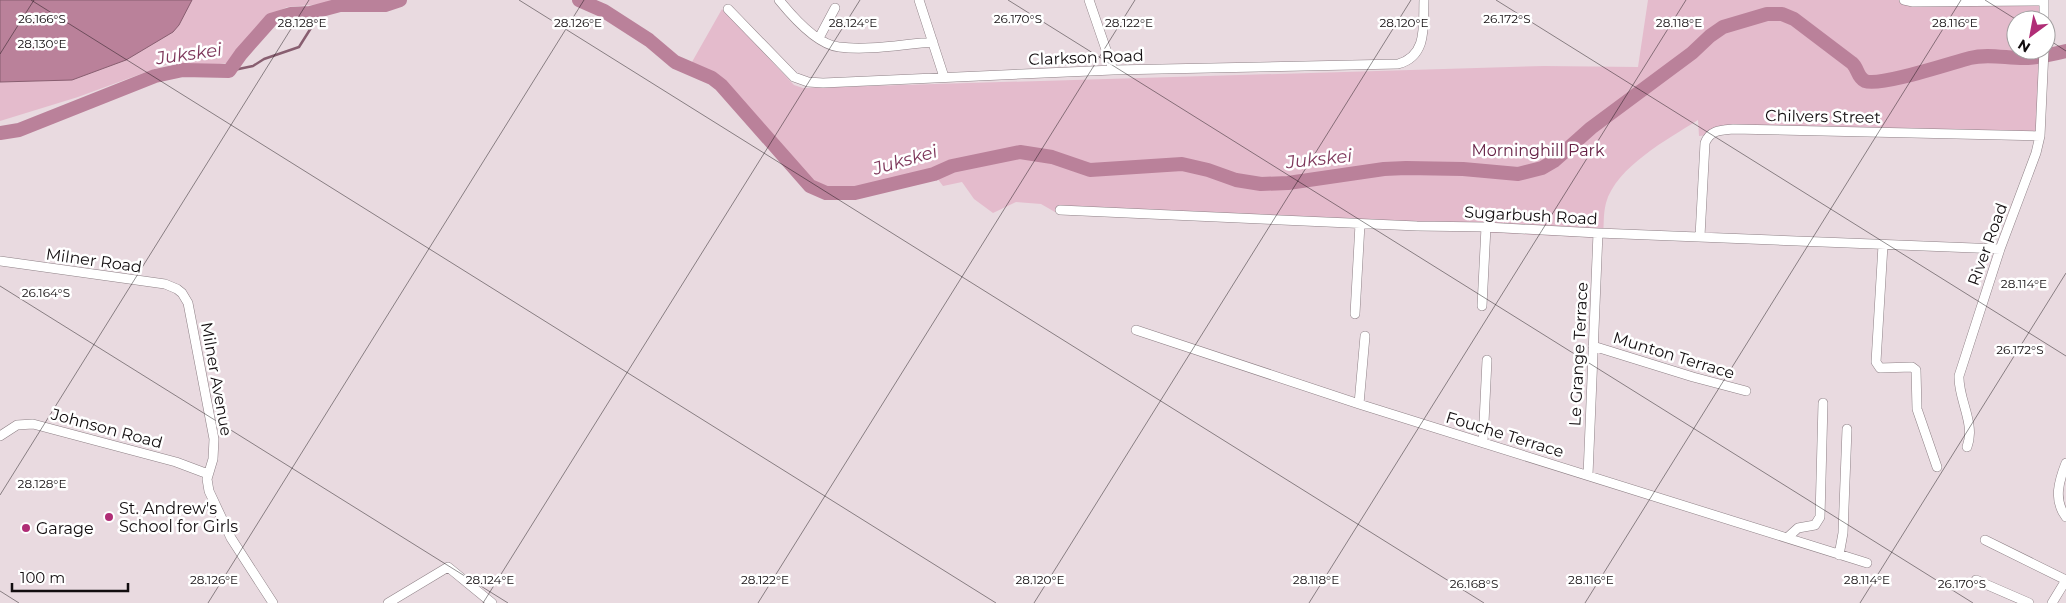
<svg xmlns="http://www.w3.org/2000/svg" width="2066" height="603" font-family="Montserrat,sans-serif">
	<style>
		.green { fill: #e4bbcc }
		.water { fill: #ba819a; stroke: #885e70 }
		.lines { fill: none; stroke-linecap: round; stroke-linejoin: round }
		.stream { stroke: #885e70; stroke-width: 2.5 }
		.river { stroke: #ba819a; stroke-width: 14 }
		.street-casing { stroke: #8e8086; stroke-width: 10 }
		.street { stroke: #fff; stroke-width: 9 }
		.ticks { fill: none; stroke: #120d0f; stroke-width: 1; stroke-opacity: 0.45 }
		.poi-dot { fill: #b02d76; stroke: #fff; stroke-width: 2 }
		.labels { text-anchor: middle; stroke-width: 5; stroke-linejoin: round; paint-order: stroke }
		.street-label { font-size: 16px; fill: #120d0f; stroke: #fff }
		.park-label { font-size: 16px; fill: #662145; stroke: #fff }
		.poi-label { font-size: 16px; fill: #120d0f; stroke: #fff; text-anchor: start }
		.water-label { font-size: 18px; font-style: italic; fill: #7e375b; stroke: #fff }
		.ticks-label { font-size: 12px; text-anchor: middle; fill: #120d0f; stroke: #fff; stroke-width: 5; stroke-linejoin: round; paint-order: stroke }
	</style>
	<rect width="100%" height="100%" fill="#e9dae0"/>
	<path class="green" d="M0,0H370L287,7L271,15L252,35L237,55L227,63L198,67L168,64L78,97L0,121Z
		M1648,0H2044L2043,20H2016V50H2042L2041,136L1734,132L1699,136L1698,120C1668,139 1616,167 1606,203C1603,214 1604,227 1603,238L1055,212L1041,204L1016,202L993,213L974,199L962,182L943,186L934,174L855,193H826L810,186L721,85L712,78L688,69L722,9L794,85L803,88L1544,66L1638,67Z"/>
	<path class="water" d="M0,0H192L179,25L173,32L126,60L72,80L0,82Z"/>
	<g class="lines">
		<path class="stream" d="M229,71L253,66L264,59L299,47L316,20L327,10L340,5"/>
		<path class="river" d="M579,0L604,11L649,40L675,62L712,78L721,85L810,186L826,193H855L934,174L952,166L1020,152L1052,157L1090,170L1182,164L1208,170L1236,180L1261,184L1288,183L1384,169L1406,168L1463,169L1518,174L1542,168L1554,161L1591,128L1692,53L1710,36L1723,27L1767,14H1782L1794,19L1852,63C1858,68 1857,77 1865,81C1880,87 1951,63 1970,58C1989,53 2009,59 2028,58C2040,57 2054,54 2066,51
			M0,133L19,130L155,76L183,70L229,71L241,54L271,20L291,14L310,13L340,5H385L400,0"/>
		<defs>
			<path id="street" d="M779,0C792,16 818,45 839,47C869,51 903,44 933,42
				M919,0L944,77
				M1089,0L1113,70
				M1904,0L1913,2L2044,1
				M728,9L794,77L808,82L823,83L1113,70L1398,64C1428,56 1423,25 1424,0
				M2044,20V0
				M819,38L835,8
				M1060,210L1417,226L1486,227L1598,233L2000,249
				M1700,236L1705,143C1710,130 1721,130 1733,129L2040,136
				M1883,245L1876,362L1880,368L1912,367L1916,370L1917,409L1937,467
				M0,261L165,284L177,289L182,293L188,303L214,439L213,459L207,479L209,491L231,538L273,603
				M1482,306L1486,227
				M1355,314L1360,224
				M1136,330L1359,404L1867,563
				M1593,346L1693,377L1746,391
				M1359,404L1365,336
				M0,436L17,425L33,424L176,462L208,474
				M1483,443L1487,360
				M1967,447C1976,424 1958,399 1959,376L2000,249L2036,153L2040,136L2044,50
				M2066,463C2059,481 2053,500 2066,517
				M1588,475L1598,233
				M1787,538L1798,528L1815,525L1820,517L1823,403
				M1985,540L2066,580L2052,603
				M1839,555L1843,533L1847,429
				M1976,580L2029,603
				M388,603L448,567L492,603"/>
		</defs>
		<use href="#street" class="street-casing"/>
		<use href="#street" class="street"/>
	</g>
	<path class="ticks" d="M31,0L996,603M519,0L1484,603M1008,0L1973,603M1496,0L2066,356M1985,0L2017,20M2046,38L2066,51M0,54L34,0M0,286L508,603M0,495L309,0M0,591L19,603M208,603L584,0M483,603L860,0M758,603L1135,0M1034,603L1411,0M1309,603L1686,0M1585,603L1961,0M1860,603L2066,273"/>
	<g class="poi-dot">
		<circle cx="109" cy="517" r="5"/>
		<circle cx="26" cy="528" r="5"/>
	</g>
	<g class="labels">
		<g class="street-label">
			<text transform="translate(1086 57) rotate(-2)" y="6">Clarkson Road</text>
			<text transform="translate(1823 116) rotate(1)" y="6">Chilvers Street</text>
			<text transform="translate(1531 215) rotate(3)" y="6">Sugarbush Road</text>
			<text transform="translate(1987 244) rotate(-70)" y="6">River Road</text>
			<text transform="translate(94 260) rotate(8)" y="6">Milner Road</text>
			<text transform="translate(1578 354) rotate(-87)" y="6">Le Grange Terrace</text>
			<text transform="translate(1674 355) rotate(17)" y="6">Munton Terrace</text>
			<text transform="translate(217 379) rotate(80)" y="6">Milner Avenue</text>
			<text transform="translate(107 428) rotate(15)" y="6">Johnson Road</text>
			<text transform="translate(1505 434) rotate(17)" y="6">Fouche Terrace</text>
		</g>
		<g class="park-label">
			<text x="1538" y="156">Morninghill Park</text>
		</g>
		<g class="poi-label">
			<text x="119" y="514">St. Andrew's<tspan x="119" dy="18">School for Girls</tspan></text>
			<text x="36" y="534">Garage</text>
		</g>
		<g class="water-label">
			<text transform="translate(189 54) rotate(-8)" y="6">Jukskei</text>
			<text transform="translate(1319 159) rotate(-6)" y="6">Jukskei</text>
			<text transform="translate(905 160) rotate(-16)" y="6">Jukskei</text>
		</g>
	</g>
	<g class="ticks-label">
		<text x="42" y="23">26.166°S</text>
		<text x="1018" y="23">26.170°S</text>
		<text x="1507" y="23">26.172°S</text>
		<text x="302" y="27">28.128°E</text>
		<text x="578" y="27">28.126°E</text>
		<text x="853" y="27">28.124°E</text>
		<text x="1129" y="27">28.122°E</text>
		<text x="1404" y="27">28.120°E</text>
		<text x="1679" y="27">28.118°E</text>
		<text x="1955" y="27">28.116°E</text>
		<text x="42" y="48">28.130°E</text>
		<text x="2024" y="288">28.114°E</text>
		<text x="46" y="297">26.164°S</text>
		<text x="2020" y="354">26.172°S</text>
		<text x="42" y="488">28.128°E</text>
		<text x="214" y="584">28.126°E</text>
		<text x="490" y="584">28.124°E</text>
		<text x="765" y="584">28.122°E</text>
		<text x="1040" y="584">28.120°E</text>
		<text x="1316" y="584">28.118°E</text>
		<text x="1591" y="584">28.116°E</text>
		<text x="1867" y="584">28.114°E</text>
		<text x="1474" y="588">26.168°S</text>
		<text x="1962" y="588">26.170°S</text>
	</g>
	<g transform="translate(2031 35) rotate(212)"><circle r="24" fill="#ffffff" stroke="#a09e9f"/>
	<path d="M0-4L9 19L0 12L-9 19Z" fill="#b02d76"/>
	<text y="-8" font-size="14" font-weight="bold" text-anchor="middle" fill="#120d0f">N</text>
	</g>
	<path d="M12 583v8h116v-8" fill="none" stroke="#120d0f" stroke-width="2.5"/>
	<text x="20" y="583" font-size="15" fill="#120d0f" stroke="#ffffff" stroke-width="4" paint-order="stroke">100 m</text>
</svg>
